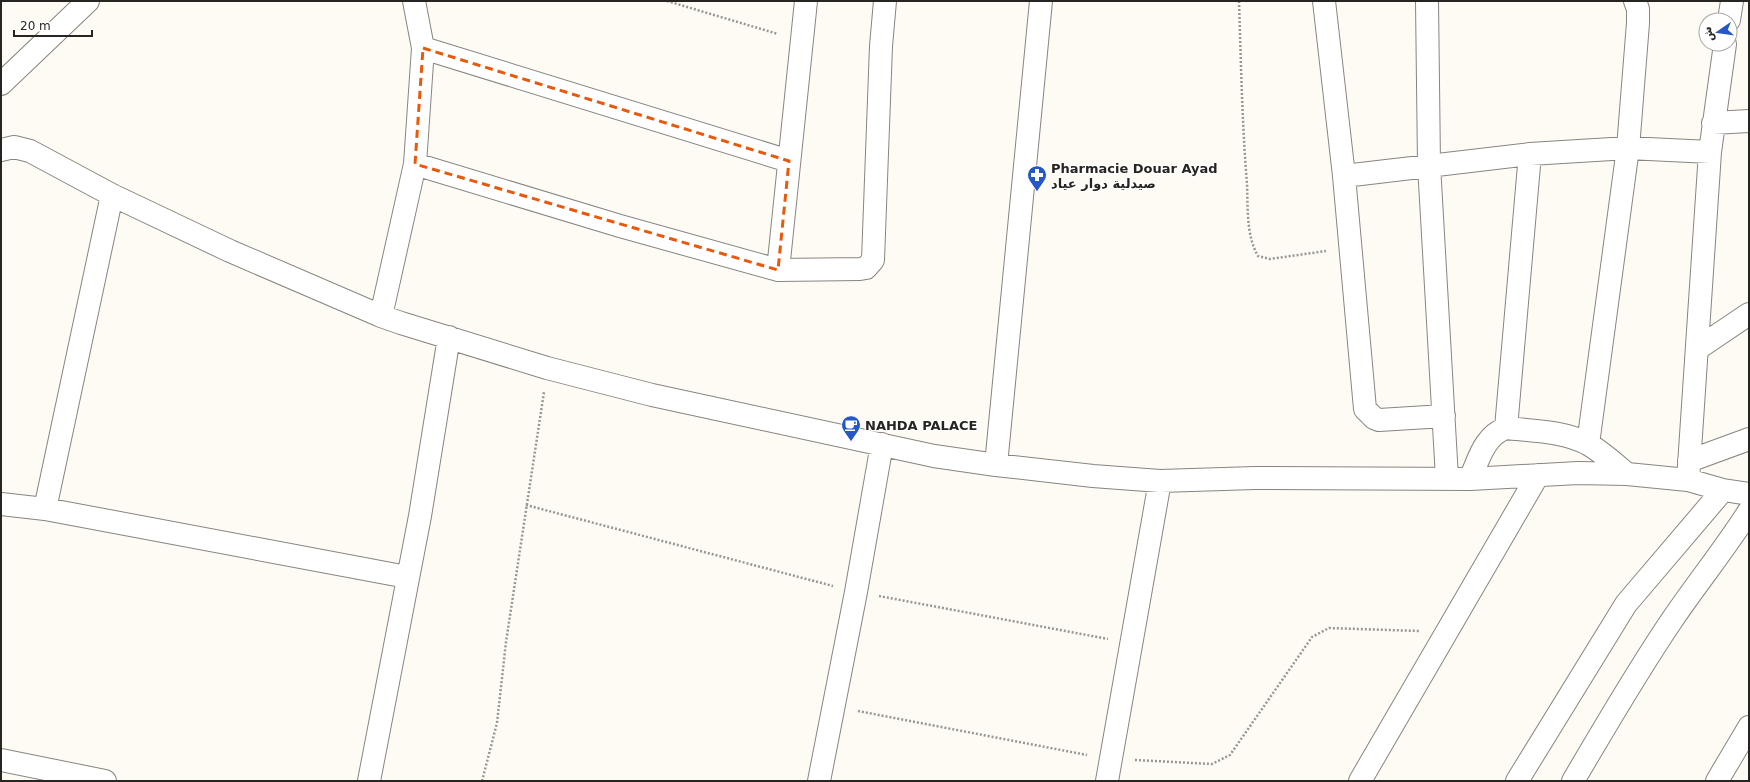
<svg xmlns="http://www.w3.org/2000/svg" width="1750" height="782" font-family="'DejaVu Sans','Noto Naskh Arabic',sans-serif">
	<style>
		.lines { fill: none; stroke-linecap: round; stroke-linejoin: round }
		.minor-casing { stroke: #888580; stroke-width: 24 }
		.path { stroke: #999692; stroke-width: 2.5; stroke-dasharray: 2 2; stroke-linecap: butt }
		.minor { stroke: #fff; stroke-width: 22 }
		.marked { fill: none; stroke: #e8590c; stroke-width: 3; stroke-dasharray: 8 5; stroke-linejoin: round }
		.labels { text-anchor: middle; stroke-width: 3; stroke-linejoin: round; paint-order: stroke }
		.poi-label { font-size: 13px; font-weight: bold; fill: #262522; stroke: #fff; text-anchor: start }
	</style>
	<rect width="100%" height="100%" fill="#fefaf4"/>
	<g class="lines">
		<defs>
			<path id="minor" d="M1324,1L1344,176L1365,409L1374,418L1379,420L1444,416
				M1427,1L1429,165L1447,478
				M1729,20L1732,1
				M423,48L789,161
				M1,84L88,1
				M1713,123L1749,121
				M1,150L14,147L30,151L112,195L230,251L381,316L401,323L547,368L652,395L934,456L996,465L1093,476L1160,481L1255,478L1470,479L1578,473L1627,474L1688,480L1723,490L1749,494
				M415,164L620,226L778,270L860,269L866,268L873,260L881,46L885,1
				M1344,176L1530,154L1628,148L1710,152
				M778,270L806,1
				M381,316L415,164L423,48L414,1
				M1697,349L1749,314
				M1506,428L1530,154
				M1588,444L1628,148L1638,23V9L1635,1
				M1689,461L1749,439
				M996,465L1041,1
				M1470,479C1479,459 1484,436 1506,428C1533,431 1564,431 1588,444C1602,452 1615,464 1627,474
				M1688,480L1710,152L1725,44
				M1,504L45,509L407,577
				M45,509L112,195
				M1,760L105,781
				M369,781L420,516L449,337
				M819,781L856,592L882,444
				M1107,781L1160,481
				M1360,781L1538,475
				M1517,781L1626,604L1723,490
				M1573,781C1605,727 1636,673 1672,620C1697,583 1725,549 1749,511
				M1717,781L1749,727"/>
		</defs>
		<use href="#minor" class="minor-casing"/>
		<path class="path" d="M667,1L778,34
			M1239,1C1241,62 1242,123 1247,184C1248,208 1246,235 1258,256L1270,259L1326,251
			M526,505L833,586
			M879,596L1108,639
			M858,711L1087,755
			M1135,760L1212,764L1230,755L1312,637L1329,628L1419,631
			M482,781L497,723L506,642L544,392"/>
		<use href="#minor" class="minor"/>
	</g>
	<path class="marked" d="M423,48L789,161L778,270L415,164Z"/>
	<defs>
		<symbol id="pharmacy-pin" viewBox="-11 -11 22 30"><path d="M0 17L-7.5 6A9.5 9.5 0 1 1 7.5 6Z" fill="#2658c5" stroke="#fff"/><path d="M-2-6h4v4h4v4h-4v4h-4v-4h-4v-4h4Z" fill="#fff"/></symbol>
		<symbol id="cafe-pin" viewBox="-11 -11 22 30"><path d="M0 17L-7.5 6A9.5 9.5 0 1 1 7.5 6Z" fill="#2658c5" stroke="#fff"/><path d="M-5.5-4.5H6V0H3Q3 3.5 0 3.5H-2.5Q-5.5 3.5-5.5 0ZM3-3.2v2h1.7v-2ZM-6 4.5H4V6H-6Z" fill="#fff"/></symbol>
	</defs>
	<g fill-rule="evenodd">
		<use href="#pharmacy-pin" x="1026" y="164" width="22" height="30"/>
		<use href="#cafe-pin" x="840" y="414" width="22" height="30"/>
	</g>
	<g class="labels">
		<g class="poi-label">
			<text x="1051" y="173">Pharmacie Douar Ayad<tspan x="1051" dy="15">صيدلية دوار عياد</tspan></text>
			<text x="865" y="430">NAHDA PALACE</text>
		</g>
	</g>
	<rect width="1750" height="782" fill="none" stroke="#262522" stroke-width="4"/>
	<g transform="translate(1718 32) rotate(257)"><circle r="19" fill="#ffffff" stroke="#a8a8a7"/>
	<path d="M0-3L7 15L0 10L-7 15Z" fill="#2658c5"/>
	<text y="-6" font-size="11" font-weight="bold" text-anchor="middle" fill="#262522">ش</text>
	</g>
	<path d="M14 30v6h78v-6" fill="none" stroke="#262522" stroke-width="2"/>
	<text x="20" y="30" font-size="12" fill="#262522" stroke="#ffffff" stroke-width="3" paint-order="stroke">20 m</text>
</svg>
